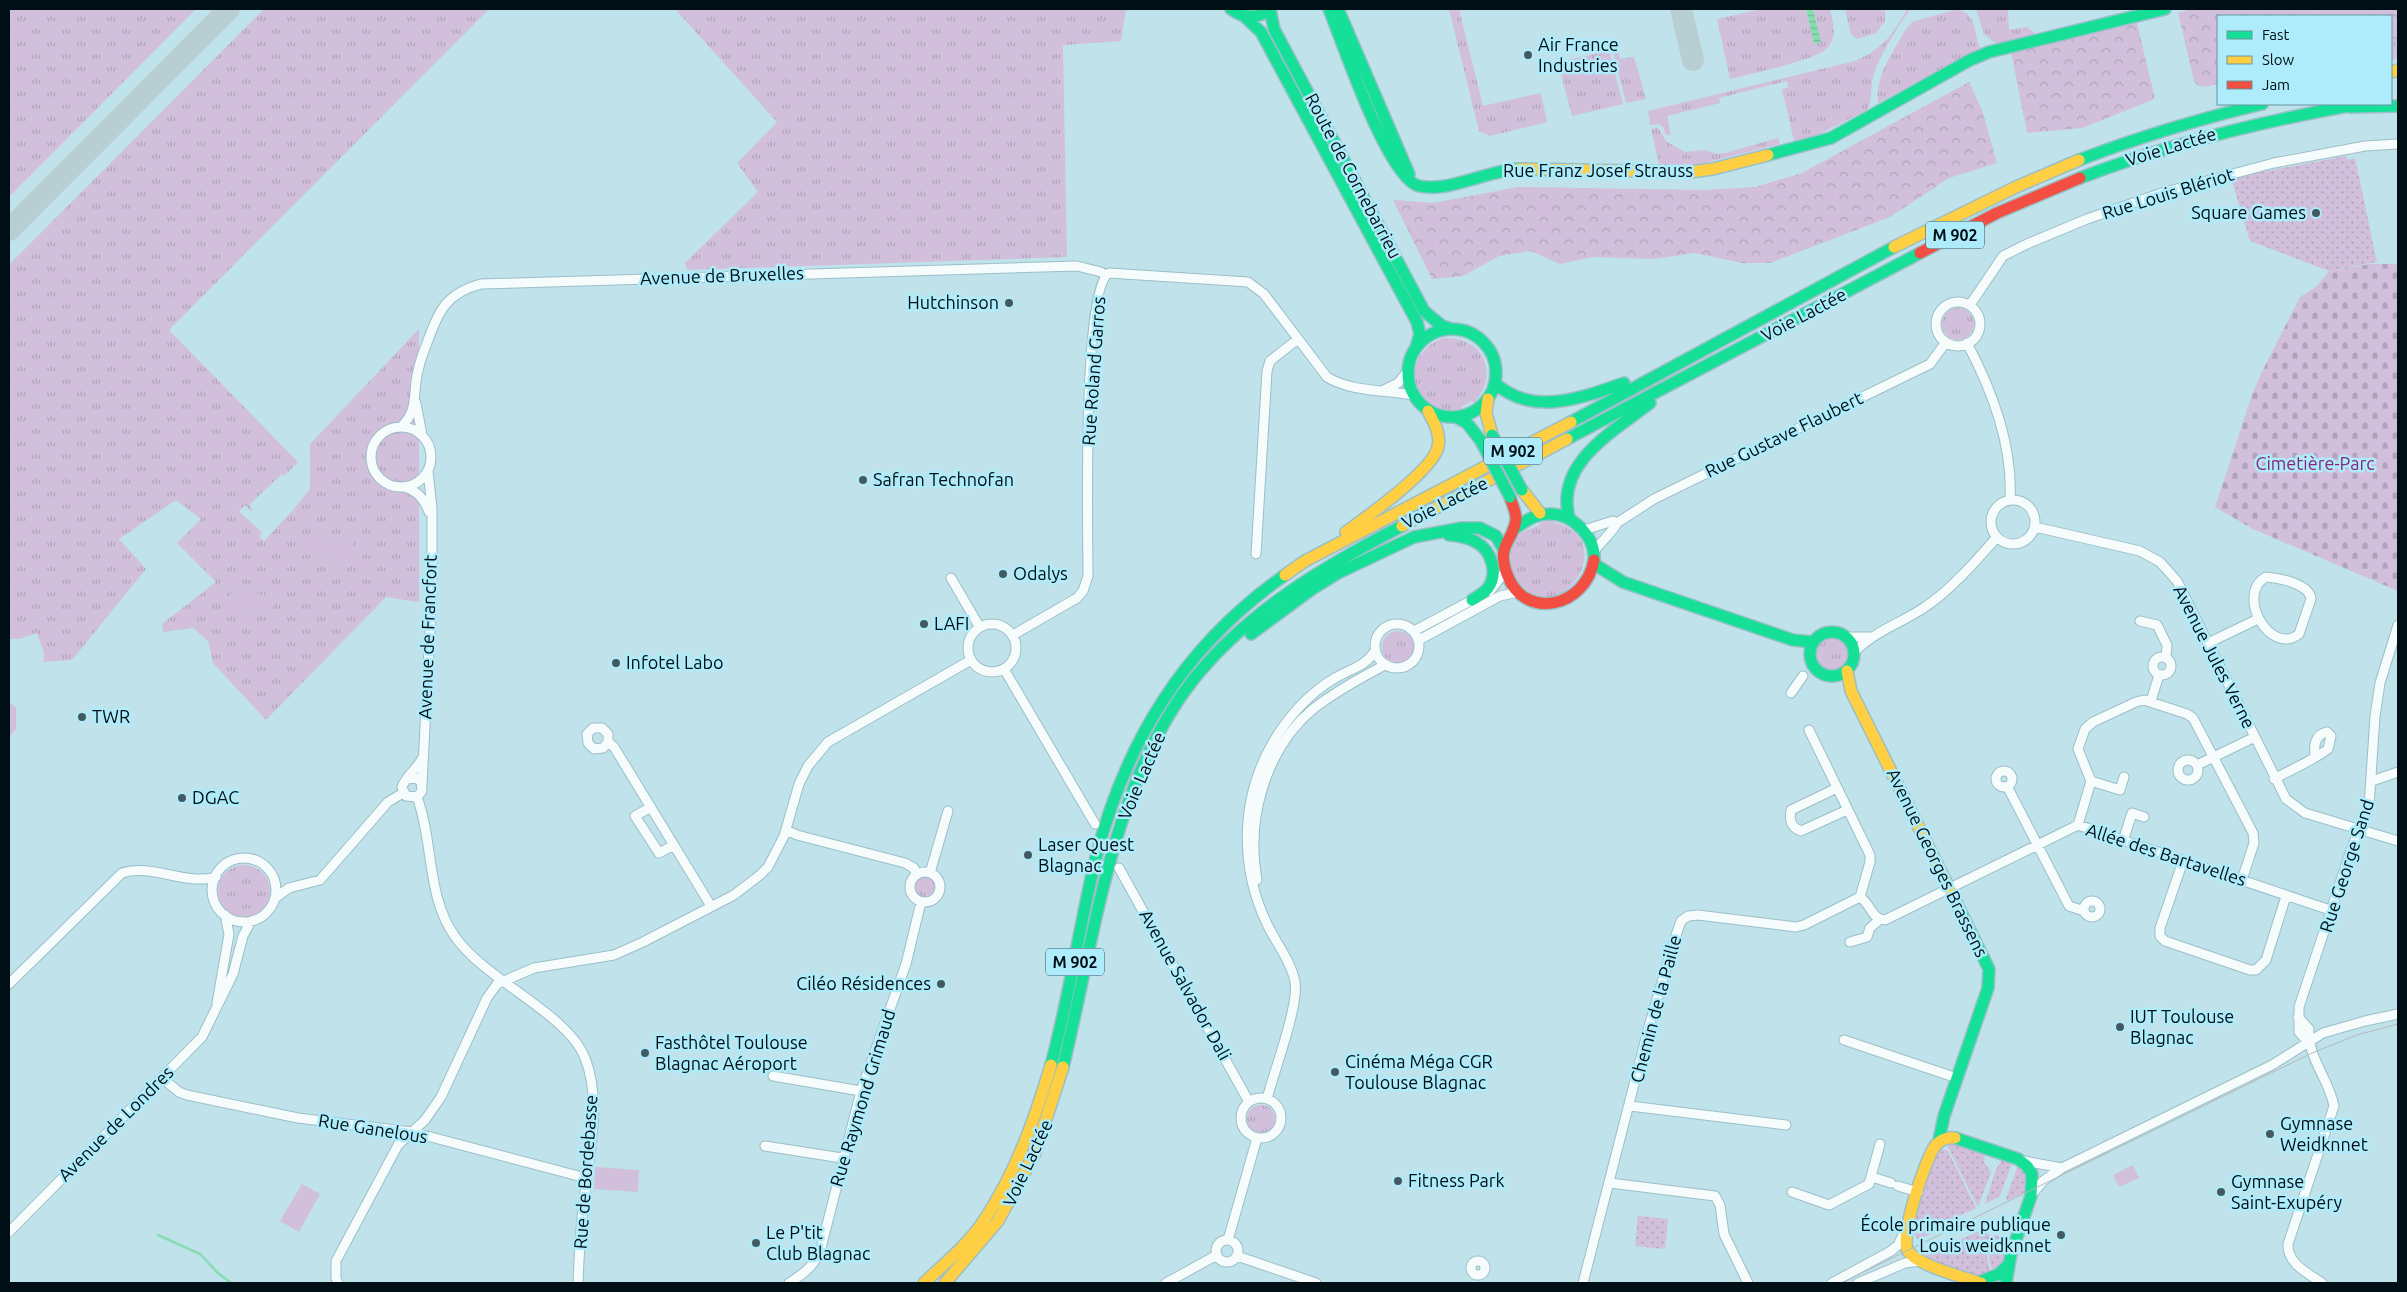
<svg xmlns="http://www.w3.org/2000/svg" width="2407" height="1292" font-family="Ubuntu,sans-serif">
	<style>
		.grass { fill: url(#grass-tufts) }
		.forest { fill: url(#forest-crowns) }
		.cemetery { fill: url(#cemetery-stones) }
		.park { fill: url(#park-dots) }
		.pitch { fill: #d1bfdc }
		.water { fill: url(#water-rules) }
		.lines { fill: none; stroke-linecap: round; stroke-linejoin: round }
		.stream { stroke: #88dcb1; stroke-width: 2.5 }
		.taxiway { stroke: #b9ced3; stroke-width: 22 }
		.street-casing { stroke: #9bbfc8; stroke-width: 11 }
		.fast-casing { stroke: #9bbfc8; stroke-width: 14 }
		.slow-casing { stroke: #9bbfc8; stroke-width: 14 }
		.jam-casing { stroke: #9bbfc8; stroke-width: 14 }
		.street { stroke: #f6fbfc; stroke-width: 9 }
		.fast { stroke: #16e098; stroke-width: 11 }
		.slow { stroke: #ffcf43; stroke-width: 11 }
		.jam { stroke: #f24e42; stroke-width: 11 }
		.tram { stroke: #b2babc; stroke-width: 1 }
		.fast-bridge-casing { stroke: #9bbfc8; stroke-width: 14; stroke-linecap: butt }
		.fast-bridge { stroke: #16e098; stroke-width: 11 }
		.poi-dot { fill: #435960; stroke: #aeecfb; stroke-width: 2 }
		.labels { text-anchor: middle; stroke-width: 5; stroke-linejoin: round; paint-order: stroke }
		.shield { fill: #aeecfb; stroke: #34515a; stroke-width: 1 }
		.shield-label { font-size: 16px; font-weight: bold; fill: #000f15 }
		.poi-label { font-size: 18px; fill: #000f15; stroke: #aeecfb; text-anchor: start }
		.street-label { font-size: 18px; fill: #000f15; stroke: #aeecfb }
		.park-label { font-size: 18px; fill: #8a257a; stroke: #aeecfb }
	</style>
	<defs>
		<pattern id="grass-tufts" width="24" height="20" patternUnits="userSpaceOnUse" patternTransform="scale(1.25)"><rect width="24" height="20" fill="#d1bfdc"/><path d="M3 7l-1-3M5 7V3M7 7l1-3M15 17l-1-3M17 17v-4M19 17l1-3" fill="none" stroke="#b2a3bc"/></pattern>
		<pattern id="forest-crowns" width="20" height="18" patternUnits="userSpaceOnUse" patternTransform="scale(1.25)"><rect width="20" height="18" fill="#d1bfdc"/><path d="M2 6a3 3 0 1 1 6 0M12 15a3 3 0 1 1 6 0" fill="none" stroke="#b2a3bc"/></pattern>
		<pattern id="cemetery-stones" width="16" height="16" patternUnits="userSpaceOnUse" patternTransform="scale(1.25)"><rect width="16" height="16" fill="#d1bfdc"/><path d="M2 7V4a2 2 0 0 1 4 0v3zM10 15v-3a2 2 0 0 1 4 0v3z" fill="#b2a3bc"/></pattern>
		<pattern id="park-dots" width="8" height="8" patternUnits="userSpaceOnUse" patternTransform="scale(1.25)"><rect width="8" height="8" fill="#d1bfdc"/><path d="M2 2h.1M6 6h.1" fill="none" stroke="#b2a3bc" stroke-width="1.8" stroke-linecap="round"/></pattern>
		<pattern id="water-rules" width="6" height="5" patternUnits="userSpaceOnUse" patternTransform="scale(1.25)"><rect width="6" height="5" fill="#88dcb1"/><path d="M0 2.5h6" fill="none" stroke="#74bc97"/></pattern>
	</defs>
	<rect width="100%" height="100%" fill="#c0e2ea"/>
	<path class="grass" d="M9,9H196L9,197Z
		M264,9H489L169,330L298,462L284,476L282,474L249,505L252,509L251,511L245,505L239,511L262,533L259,536L264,541L293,510L310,489V444L419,329V602L386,597L266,720L213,663L208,641L193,628L163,632L162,624L216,582L177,543L201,519L176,500L119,539L146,569L72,660L43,662L44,653L37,633L20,639H9V265Z
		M675,9H1126L1121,41L1063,45L1067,257L687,270L685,263L758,192L737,163L777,122Z
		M1449,9H1459L1483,106L1541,93L1547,122L1490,136L1479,131Z
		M1762,9H1806L1814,44L1821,42L1813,9H1830C1833,21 1837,35 1829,46C1818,61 1751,73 1730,79L1717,19Z
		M1845,9H1885V21L1876,33L1857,39L1851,34Z
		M1907,9H1911C1900,21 1877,61 1873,77C1870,88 1873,101 1867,110L1817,135L1794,141L1782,89L1788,88L1787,81L1719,98L1720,103L1667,116L1671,134L1666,135L1663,127L1659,124L1650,125L1648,111L1855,61C1884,48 1892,36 1907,9Z
		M1976,9H2008L2009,30L2027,27L2036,34L1997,44L1984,34Z
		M2318,9H2398V58L2391,61V16H2320Z
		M1955,10C1976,10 1974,33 1980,48L1878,103C1875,75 1894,51 1907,27L1914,21Z
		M1617,48L1620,59L1634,57L1646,99L1626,103L1613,52Z
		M1606,51L1610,54L1623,104L1572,116L1558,62L1562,61L1563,65L1568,64V60Z
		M1658,128L1667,142L1685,152L1705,150L1717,154L1725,153L1778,138L1780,144L1700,164L1659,165L1651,129Z
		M1942 324a16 16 0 1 1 32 0a16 16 0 1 1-32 0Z
		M1444,338C1484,337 1500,374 1474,403L1472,401L1461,407V409C1411,417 1396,355 1444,338Z
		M1547,521C1629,533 1557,640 1516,578C1508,565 1509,545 1519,535C1522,532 1535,527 1540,525L1539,523Z
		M1382 647a16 16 0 1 1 32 0a16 16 0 1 1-32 0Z
		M1830,637C1842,638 1848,645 1848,657L1842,667L1830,670L1819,665L1815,654L1819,643Z
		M12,704L16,708V729L9,737V705Z
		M218 891a26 26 0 1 1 52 0a26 26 0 1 1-52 0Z
		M915 887a11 11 0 1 1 22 0a11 11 0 1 1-22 0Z
		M1247 1119a14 14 0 1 1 28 0a14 14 0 1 1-28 0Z"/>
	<path class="forest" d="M2190,9H2318L2320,16H2218V84L2205,87L2197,85L2194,81L2178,13Z
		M2361,9H2398V41L2391,42V16H2363Z
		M2137,23L2155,99L2082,128L2027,133L2011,52Z
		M1969,82L1982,110L1997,163L1949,178L1890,217L1770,263H1742L1695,253L1653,259L1592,257L1560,264L1531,251L1499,256L1463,276L1432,279L1393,200L1433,203L1518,187L1705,190L1755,187L1802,173Z"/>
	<path class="cemetery" d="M2371,264H2398V591L2253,529L2215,507L2253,392L2264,368L2300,297L2317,286L2329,271Z"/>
	<path class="park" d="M2345,156L2348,160L2355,158L2377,262L2329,271L2250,241L2231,178Z
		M1951,1141L1985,1152L1984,1162L1991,1172L1978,1207L1946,1143Z
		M1939,1147L1948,1151L1976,1208L1943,1224L1945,1227L1918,1240L1911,1226Z
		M2004,1158L2013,1161L2000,1196L1985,1204L1996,1169Z
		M2019,1163L2027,1173V1191L2007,1201L2006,1198Z
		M1638,1216L1668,1219L1665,1249L1635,1246Z
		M2007,1218L2005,1233L1990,1230L1988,1227Z
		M1985,1228L1990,1237L1987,1258L1991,1275L1980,1277L1928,1260L1924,1253L1952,1240L1954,1243Z
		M1993,1235L2011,1239L2004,1262L1994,1274L1989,1260Z"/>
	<path class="pitch" d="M311,533L354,542L350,563L307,555Z
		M232,589L275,597L271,618L228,611Z
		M2133,1165L2139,1178L2119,1187L2113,1175Z
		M595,1167L639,1170L638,1192L594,1189Z
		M302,1184L320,1194L299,1232L280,1221Z"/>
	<path class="water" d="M1806,9H1813L1821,42L1814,44Z"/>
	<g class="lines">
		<path class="stream" d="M158,1235L200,1254L218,1273L231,1283"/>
		<path class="taxiway" d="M1681,9L1693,60
			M9,230L229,9"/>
		<defs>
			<path id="street" d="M1936 324a22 22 0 1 1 44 0a22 22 0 1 1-44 0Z
				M1970,305L2003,256L2027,244L2087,219L2165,192L2274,163L2365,146L2398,144
				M1967,343C1992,390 2013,447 2010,500
				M1384,390L1398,383L1407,372
				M416,403L422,435
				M401,427C416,413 414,399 416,381C418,368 422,355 427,343C438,312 446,293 481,284L1077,266L1101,272L1105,275
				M371 457a30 30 0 1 1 60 0a30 30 0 1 1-60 0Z
				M404,487C418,491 424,499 429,512
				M1991 522a22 22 0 1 1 44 0a22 22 0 1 1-44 0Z
				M2035,527L2140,551L2160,562L2177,581L2286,799L2305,813L2398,841
				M1584,530L1613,521L1617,523
				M1594,552C1598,545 1616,528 1617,523L1654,499L1930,364L1946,342
				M1256,554L1267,371L1270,361L1298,339
				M2266,577C2279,578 2310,584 2311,599L2299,634C2270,657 2235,594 2266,577Z
				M951,578L979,626
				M1490,591L1505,572
				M2140,621L2157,625L2167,645L2166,657
				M1375 646a22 22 0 1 1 44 0a22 22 0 1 1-44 0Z
				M968 648a24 24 0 1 1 48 0a24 24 0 1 1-48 0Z
				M1414,631L1476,598
				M1013,635L1077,598L1083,591L1088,576C1088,536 1082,289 1109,273L1248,282L1264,294L1327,377C1351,392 1386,390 1413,395
				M1848,637H1870
				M1419,640L1500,596L1518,592
				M2208,643L2258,619
				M1854,652C1877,630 1897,625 1922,609C1949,592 1976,561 1997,537
				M2153 666a9 9 0 1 1 18 0a9 9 0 1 1-18 0Z
				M1004,669L1095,824
				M1791,693L1803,676
				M2151,701L2159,675
				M1809,730L1870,855V862L1860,897
				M608,742L603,748L594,749L588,743L587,734L593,728H602L608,734V742L614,747L711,906
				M2178 770a10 10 0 1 1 20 0a10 10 0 1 1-20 0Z
				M2197,765L2255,737
				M1996 779a8 8 0 1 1 16 0a8 8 0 1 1-16 0Z
				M407,779L416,778L421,782L422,791L417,797L406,796L402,787C406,776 418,768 423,757
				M2274,779C2292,769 2312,761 2328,749L2331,736L2327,732C2314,735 2314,746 2315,757
				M2091,781L2120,790L2124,777
				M2372,781L2398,772
				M422,785L432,590V508L428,471
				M2007,786L2069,906L2084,911
				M1837,788L1791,810C1789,821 1791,827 1801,831L1847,810
				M417,797C434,842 426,898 456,938C487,981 568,1014 585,1058C603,1103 588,1161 583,1208C580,1233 579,1258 578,1283
				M651,807L635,816L659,853L674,845
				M2078,825L2091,781L2078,749L2085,729L2093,722L2136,702L2144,700L2187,714L2193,718L2253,833L2254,843L2242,880
				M786,830L797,835L905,863L914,868L916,875
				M2123,841L2132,813L2144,817
				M212 890a32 32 0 1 1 64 0a32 32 0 1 1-64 0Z
				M2183,861L2160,928V936L2165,941L2250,970H2256L2266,960L2286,896
				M1119,868L1249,1102
				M910 887a15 15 0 1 1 30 0a15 15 0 1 1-30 0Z
				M930,873L948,811
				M1257,880C1246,820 1265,749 1313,709C1335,692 1360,678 1385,665
				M275,898L289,888L320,880L388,802L403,793
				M2084 909a8 8 0 1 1 16 0a8 8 0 1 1-16 0Z
				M1850,942L1867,937L1870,928L1879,920
				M9,984L122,873C152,863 185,886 216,877
				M217,1003L229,934L225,915
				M2298,1017L2309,1029C2307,1057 2329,1079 2334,1106L2288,1244C2287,1264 2308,1273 2322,1283
				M1844,1040L1957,1078
				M2308,1042L2299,1032V1007L2352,847L2369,807L2375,716L2380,683L2398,625
				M773,1076L861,1091
				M162,1078L179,1092L187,1095L298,1118L412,1132L586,1178
				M1241 1118a20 20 0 1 1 40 0a20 20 0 1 1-40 0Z
				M1267,1099C1274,1071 1299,1006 1295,982C1291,961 1276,943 1267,924C1240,867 1240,802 1271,746C1285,720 1309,693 1335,678C1350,669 1365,667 1375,651
				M1630,1106L1786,1125
				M765,1146L842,1158
				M2024,1161L2062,1168
				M1872,1177L1891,1183
				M1610,1183L1715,1196L1720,1205L1724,1234L1748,1283
				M1898,1186L1918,1192
				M1792,1192L1829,1205L1869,1184L1880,1144
				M2033,1193L2043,1181L2062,1168L2272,1065L2323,1033L2365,1021L2398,1014
				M9,1232L202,1037L233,974L243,936L251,921
				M1216 1251a11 11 0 1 1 22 0a11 11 0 1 1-22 0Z
				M1228,1240L1257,1138
				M1237,1256L1316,1283
				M1471 1268a7 7 0 1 1 14 0a7 7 0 1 1-14 0Z
				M338,1283L336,1278V1261L398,1145L425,1120L441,1097L487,998L497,984L534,968L614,955L643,942L734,895L760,875L768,867L784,836L799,784L808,766L828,742L971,660
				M789,1283C803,1274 812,1268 820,1252L861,1091L906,964L921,902
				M1166,1283L1217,1255
				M1583,1283L1648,1030L1674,941L1681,921L1688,916L1698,915L1796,927L1804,925L1860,897C1871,904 1871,919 1885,920L2078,825L2333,911
				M1832,1283L1891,1251L1898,1245L1903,1235
				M1858,1283L1905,1263L1920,1261"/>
			<path id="fast" d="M1231,9C1244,19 1257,19 1270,9
				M1270,9L1274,29L1424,311L1442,326L1452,329
				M1329,9C1342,41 1388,179 1419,186C1448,193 1488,170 1519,169
				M1338,9L1409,174
				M1245,17L1261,32L1417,322L1420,334L1417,344
				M2350,107L2398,106
				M1768,155L1831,138L1970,60L1989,52L2165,9
				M2079,160C2139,137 2199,119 2262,104
				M2080,178C2171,143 2263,121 2359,104
				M1408 373a44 44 0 1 1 88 0a44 44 0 1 1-88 0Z
				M1495,383C1532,417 1582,398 1624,383
				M1456,417L1467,423L1481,441
				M1571,422L1894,247
				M1567,439L1920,253
				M1569,517C1555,463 1614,431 1650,403
				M1513,530C1524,522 1534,514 1549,514C1572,513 1596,537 1594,560
				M1449,535C1458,536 1468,537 1476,542C1491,550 1499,573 1488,588C1484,593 1478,596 1472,600
				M1594,564L1623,582L1793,640L1813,642
				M1810 654a22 22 0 1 1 44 0a22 22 0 1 1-44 0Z
				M1251,634L1312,589L1338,573L1414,537L1462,528H1480L1496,536L1504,550
				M1051,1065C1069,998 1079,929 1095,861C1125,742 1184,646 1285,575
				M1063,1067C1094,941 1111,784 1193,680C1248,611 1325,566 1402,526
				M1955,1138L2018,1159L2027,1166L2032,1174L2031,1196L2011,1254L2006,1283
				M1939,1140L1944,1116L1988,988L1989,969L1951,892
				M1979,1282L1999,1274L2009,1264"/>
			<path id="slow" d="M2391,72L2398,70
				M1519,169L1689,172L1713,169L1768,155
				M1894,247L2016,187L2079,160
				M1488,399L1486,413L1492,435
				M1522,490L1540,513
				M1402,526L1567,439
				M1346,532C1367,517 1433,470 1438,447C1441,434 1434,422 1428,411
				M1285,575L1305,561L1571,422
				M1847,671L1851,691L1951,892
				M1955,1138C1947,1137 1940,1140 1935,1146C1925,1160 1899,1238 1908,1251C1918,1266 1964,1277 1981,1283
				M924,1283C945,1263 969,1244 985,1219C1016,1172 1035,1119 1051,1065
				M945,1283L998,1221L1035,1153L1063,1067"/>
			<path id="jam" d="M1920,253L1997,213L2080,178
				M1510,497C1512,504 1516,512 1516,519C1514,541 1496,544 1507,574C1524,622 1586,607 1594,560"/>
		</defs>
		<use href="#street" class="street-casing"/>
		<use href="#fast" class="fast-casing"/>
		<use href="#slow" class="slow-casing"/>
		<use href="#jam" class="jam-casing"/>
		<use href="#street" class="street"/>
		<use href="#fast" class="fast"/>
		<use href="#slow" class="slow"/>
		<use href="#jam" class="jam"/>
		<path class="tram" d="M1841,1283L2312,1053L2357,1035L2398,1024"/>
		<defs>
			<path id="fast-bridge" d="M1492,435L1522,490
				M1481,441L1510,497"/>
		</defs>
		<use href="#fast-bridge" class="fast-bridge-casing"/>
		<use href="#fast-bridge" class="fast-bridge"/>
	</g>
	<g class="poi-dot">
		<circle cx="1528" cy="55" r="5"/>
		<circle cx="2316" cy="213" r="5"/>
		<circle cx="1009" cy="303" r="5"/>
		<circle cx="863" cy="480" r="5"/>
		<circle cx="1003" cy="574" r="5"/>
		<circle cx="924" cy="624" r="5"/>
		<circle cx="616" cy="663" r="5"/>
		<circle cx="82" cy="717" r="5"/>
		<circle cx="182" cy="798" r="5"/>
		<circle cx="1028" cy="855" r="5"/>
		<circle cx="941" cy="984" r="5"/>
		<circle cx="2120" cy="1027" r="5"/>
		<circle cx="645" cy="1053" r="5"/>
		<circle cx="1335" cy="1072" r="5"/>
		<circle cx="2270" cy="1134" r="5"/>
		<circle cx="1398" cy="1181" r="5"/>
		<circle cx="2221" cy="1192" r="5"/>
		<circle cx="2061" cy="1235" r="5"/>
		<circle cx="756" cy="1243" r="5"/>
	</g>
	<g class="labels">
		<g class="shield">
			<rect x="1926" y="221.5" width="58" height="27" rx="4"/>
			<rect x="1484" y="437.5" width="58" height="27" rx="4"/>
			<rect x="1046" y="948.5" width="58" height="27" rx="4"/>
		</g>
		<g class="shield-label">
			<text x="1955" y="241">M 902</text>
			<text x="1513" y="457">M 902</text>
			<text x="1075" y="968">M 902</text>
		</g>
		<g class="poi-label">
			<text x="1538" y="51">Air France<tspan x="1538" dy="21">Industries</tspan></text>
			<text x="2306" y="219" text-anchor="end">Square Games</text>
			<text x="999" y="309" text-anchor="end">Hutchinson</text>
			<text x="873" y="486">Safran Technofan</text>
			<text x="1013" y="580">Odalys</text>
			<text x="934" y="630">LAFI</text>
			<text x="626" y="669">Infotel Labo</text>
			<text x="92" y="723">TWR</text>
			<text x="192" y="804">DGAC</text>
			<text x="1038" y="851">Laser Quest<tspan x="1038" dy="21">Blagnac</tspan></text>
			<text x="931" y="990" text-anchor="end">Ciléo Résidences</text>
			<text x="2130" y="1023">IUT Toulouse<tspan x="2130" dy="21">Blagnac</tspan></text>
			<text x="655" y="1049">Fasthôtel Toulouse<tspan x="655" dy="21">Blagnac Aéroport</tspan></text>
			<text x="1345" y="1068">Cinéma Méga CGR<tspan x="1345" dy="21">Toulouse Blagnac</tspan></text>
			<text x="2280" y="1130">Gymnase<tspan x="2280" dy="21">Weidknnet</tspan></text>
			<text x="1408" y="1187">Fitness Park</text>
			<text x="2231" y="1188">Gymnase<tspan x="2231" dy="21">Saint-Exupéry</tspan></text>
			<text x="2051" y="1231" text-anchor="end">École primaire publique<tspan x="2051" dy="21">Louis weidknnet</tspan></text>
			<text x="766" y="1239">Le P'tit<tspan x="766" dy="21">Club Blagnac</tspan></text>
		</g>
		<g class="street-label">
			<text transform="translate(2171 147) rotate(-17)" y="6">Voie Lactée</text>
			<text x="1598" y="177">Rue Franz Josef Strauss</text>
			<text transform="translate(1353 176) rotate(62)" y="6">Route de Cornebarrieu</text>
			<text transform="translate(2168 194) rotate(-17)" y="6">Rue Louis Blériot</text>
			<text transform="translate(722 276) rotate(-2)" y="6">Avenue de Bruxelles</text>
			<text transform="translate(1804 315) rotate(-28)" y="6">Voie Lactée</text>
			<text transform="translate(1094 371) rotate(-86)" y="6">Rue Roland Garros</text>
			<text transform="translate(1784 435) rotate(-26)" y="6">Rue Gustave Flaubert</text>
			<text transform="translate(1445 503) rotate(-27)" y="6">Voie Lactée</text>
			<text transform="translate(428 637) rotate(-88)" y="6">Avenue de Francfort</text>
			<text transform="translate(2214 657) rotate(63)" y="6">Avenue Jules Verne</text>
			<text transform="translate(1142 776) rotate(-67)" y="6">Voie Lactée</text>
			<text transform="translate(2166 855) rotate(18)" y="6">Allée des Bartavelles</text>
			<text transform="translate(1937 863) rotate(64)" y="6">Avenue Georges Brassens</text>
			<text transform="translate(2347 866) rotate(-72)" y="6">Rue George Sand</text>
			<text transform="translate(1185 985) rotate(61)" y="6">Avenue Salvador Dali</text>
			<text transform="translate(1656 1009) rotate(-75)" y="6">Chemin de la Paille</text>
			<text transform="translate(863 1098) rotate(-73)" y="6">Rue Raymond Grimaud</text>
			<text transform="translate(116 1124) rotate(-45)" y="6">Avenue de Londres</text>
			<text transform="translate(373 1129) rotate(9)" y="6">Rue Ganelous</text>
			<text transform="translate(1028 1163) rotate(-65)" y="6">Voie Lactée</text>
			<text transform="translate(586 1172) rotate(-86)" y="6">Rue de Bordebasse</text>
		</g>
		<g class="park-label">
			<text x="2315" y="470">Cimetière-Parc</text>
		</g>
	</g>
	<rect width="2407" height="1292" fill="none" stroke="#000f15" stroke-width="20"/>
	<rect x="2217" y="15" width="175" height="90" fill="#aeecfb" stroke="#68949f"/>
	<rect x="2227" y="31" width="25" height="8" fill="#16e098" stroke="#68949f"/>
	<text x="2262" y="40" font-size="15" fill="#000f15">Fast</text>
	<rect x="2227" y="56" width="25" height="8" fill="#ffcf43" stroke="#68949f"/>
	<text x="2262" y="65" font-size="15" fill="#000f15">Slow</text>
	<rect x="2227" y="81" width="25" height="8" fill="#f24e42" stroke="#68949f"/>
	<text x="2262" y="90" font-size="15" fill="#000f15">Jam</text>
</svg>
